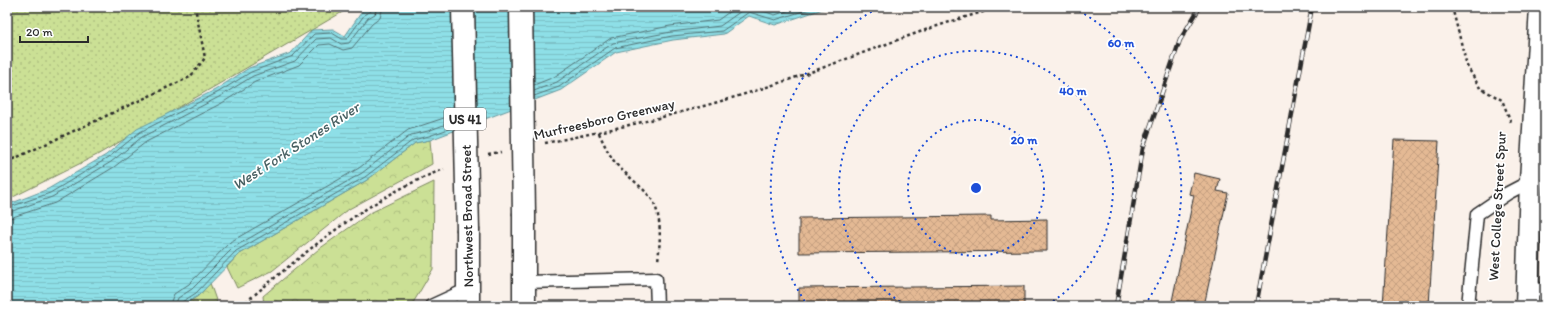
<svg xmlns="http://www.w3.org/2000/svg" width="1552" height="313" font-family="Itim,sans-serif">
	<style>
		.grass { fill: url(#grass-dots); stroke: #7b8660 }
		.forest { fill: url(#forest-crowns); stroke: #7b8660 }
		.water { fill: url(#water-rules); stroke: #66979c }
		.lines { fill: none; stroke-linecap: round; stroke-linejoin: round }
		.shore { stroke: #537376; stroke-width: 1 }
		.building { fill: url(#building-cross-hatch); stroke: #2b2b2b }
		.lane-casing { stroke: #2b2b2b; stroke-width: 15 }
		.secondary-casing { stroke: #2b2b2b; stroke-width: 25 }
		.primary-casing { stroke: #2b2b2b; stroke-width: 25 }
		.path { stroke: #2b2b2b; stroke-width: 2.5; stroke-dasharray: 3 3; stroke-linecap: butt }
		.lane { stroke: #fff; stroke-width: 12 }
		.secondary { stroke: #fff; stroke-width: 22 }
		.primary { stroke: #fff; stroke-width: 22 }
		.rail-casing { stroke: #2b2b2b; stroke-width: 4.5 }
		.rail { stroke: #fff; stroke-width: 3; stroke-dasharray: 9; stroke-linecap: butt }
		.primary-bridge-casing { stroke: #2b2b2b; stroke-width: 25; stroke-linecap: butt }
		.primary-bridge { stroke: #fff; stroke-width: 22 }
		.ring { fill: none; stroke: #1d4ed8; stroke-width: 2; stroke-dasharray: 2 4 }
		.labels { text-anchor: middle; stroke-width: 3.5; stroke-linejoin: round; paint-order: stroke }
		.shield { fill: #fff; stroke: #6b6b6b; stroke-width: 1 }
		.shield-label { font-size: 13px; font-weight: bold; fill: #2b2b2b }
		.street-label { font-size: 14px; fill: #2b2b2b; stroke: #fff }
		.water-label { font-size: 15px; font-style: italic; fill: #496163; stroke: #fff }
		.centre { fill: #1d4ed8; stroke: #fff; stroke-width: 2 }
		.ring-label { font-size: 12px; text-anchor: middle; font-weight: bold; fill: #1d4ed8; stroke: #fff; stroke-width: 3.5; stroke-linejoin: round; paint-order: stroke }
	</style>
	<defs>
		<pattern id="grass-dots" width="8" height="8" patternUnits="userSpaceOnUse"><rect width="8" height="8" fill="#cbe095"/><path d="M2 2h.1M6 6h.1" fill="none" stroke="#aec081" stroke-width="1.8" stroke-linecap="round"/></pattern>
		<pattern id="forest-crowns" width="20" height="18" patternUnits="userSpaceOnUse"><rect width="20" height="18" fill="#cbe095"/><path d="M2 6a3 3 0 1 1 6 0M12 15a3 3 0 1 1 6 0" fill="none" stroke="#aec081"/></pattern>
		<pattern id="water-rules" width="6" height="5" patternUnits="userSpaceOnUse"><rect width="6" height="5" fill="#8edfe7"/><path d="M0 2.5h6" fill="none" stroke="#7bc0c6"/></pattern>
		<pattern id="building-cross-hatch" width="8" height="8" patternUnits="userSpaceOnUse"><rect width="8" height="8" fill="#e4b994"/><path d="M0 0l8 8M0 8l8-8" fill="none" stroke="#c49f80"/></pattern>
	</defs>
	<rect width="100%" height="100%" fill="#faf1ea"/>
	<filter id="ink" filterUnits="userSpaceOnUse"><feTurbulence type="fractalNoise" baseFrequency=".025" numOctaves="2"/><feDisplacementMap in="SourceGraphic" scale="8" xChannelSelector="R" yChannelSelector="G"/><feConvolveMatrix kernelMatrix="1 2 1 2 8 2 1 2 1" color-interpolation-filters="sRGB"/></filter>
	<g filter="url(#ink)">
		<path class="grass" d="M7,7H351L97,155L7,200Z"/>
		<path class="forest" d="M430,140L432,164L349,209L272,271L237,288L227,267L238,255L367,180L415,143Z
			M434,182L433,269L413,303L409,306H264L263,296L319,249L370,213Z
			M210,283L218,306H182L198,296Z"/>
		<path class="water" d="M374,7H829L775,25L749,16L724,34L673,40L616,52L561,90L430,140L415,143L367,180L238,255L198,296L182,306H7V205L48,189L106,155L137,129L215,90L249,68L291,53L312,30L333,29L345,36L363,10Z"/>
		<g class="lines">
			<path class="shore" d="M750,7L775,15L799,7
				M534,85L554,77L611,38L670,26L718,20L736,7
				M534,91L557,82L613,43L671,32L720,26L744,9L749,7
				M534,96L559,87L615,48L672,36L722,31L749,12L775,20L816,7
				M7,208L50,193L108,158L140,132L217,93L251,72L293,56L314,34L332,33L342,39H347L365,14L371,11L372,7
				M7,213L52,197L111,162L142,137L219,97L253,76L295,61L316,39L331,38L341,44L349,43L368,18L375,14L377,7
				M7,219L55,203L114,167L146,142L222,103L255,82L299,65L319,45L330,44L343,50L352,48L372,24L380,18L383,7
				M169,306L174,294L189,284L230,242L359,168L408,130L453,115
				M175,306L178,298L192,289L234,247L362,173L411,135L428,131L454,121
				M180,306L182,302L196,293L236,251L365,177L413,140L429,136L454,127"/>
		</g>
		<path class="building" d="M1394,140L1439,141L1429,306H1383Z
			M1194,173L1220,179L1217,191L1228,193L1204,306H1171L1194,195L1189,194Z
			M991,216V220L1047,219V251L799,253V218Z
			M1024,286V306H799V288Z"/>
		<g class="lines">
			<defs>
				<path id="lane" d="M524,282L656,279L657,306
					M1528,286L1545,291
					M431,306L468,289
					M1468,306L1477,214L1508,193L1531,181"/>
				<path id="secondary" d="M1527,306L1531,181L1541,7"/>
				<path id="primary" d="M524,215V306
					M468,306V231"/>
			</defs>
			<use href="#lane" class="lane-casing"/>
			<use href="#secondary" class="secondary-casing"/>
			<use href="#primary" class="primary-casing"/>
			<path class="path" d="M1452,7L1467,66L1480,88L1502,100L1511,122
				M599,133C604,144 609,155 617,165C626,175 649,192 654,203C662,221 660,242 658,261
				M545,143C622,128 701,109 776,84C852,59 925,26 1002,7
				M488,154L501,152
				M7,162L190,77L205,58L195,7
				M241,306C305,253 365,199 444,169"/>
			<use href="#lane" class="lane"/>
			<use href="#secondary" class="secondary"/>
			<use href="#primary" class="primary"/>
			<defs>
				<path id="rail" d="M1116,306L1143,148L1180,40L1200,7
					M1256,306L1312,7"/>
			</defs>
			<use href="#rail" class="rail-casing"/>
			<use href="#rail" class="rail"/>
			<defs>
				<path id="primary-bridge" d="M463,7L468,231
					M521,7L524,215"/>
			</defs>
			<use href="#primary-bridge" class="primary-bridge-casing"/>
			<use href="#primary-bridge" class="primary-bridge"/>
		</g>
	</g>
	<g class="ring">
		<circle cx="976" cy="188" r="68"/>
		<path d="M905 305A137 137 0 1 1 1047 305"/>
		<path d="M808 306A205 205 0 0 1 878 8M1074 8A205 205 0 0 1 1144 306"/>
	</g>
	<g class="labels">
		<rect class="shield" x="444" y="108" width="42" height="22" rx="3"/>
		<g class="shield-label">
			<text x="465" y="124">US 41</text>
		</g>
		<g class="street-label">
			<text transform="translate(604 119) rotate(-13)" y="5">Murfreesboro Greenway</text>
			<text transform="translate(1497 206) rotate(-87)" y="5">West College Street Spur</text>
			<text transform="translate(467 216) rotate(-91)" y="5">Northwest Broad Street</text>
		</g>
		<g class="water-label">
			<text transform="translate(296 146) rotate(-33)" y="5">West Fork Stones River</text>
		</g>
	</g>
	<circle cx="976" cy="188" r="6" class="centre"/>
	<g class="ring-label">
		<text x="1121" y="47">60 m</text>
		<text x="1073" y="95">40 m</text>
		<text x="1024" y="144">20 m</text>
	</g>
	<rect width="1552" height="313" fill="none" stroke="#fff" stroke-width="24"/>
	<rect x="12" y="12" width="1528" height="289" fill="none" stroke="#2b2b2b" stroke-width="1.5" filter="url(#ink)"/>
	<path d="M20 36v6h68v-6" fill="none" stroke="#2b2b2b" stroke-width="2"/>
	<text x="26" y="36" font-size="12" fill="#2b2b2b" stroke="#ffffff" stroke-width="3" paint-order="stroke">20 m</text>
</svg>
